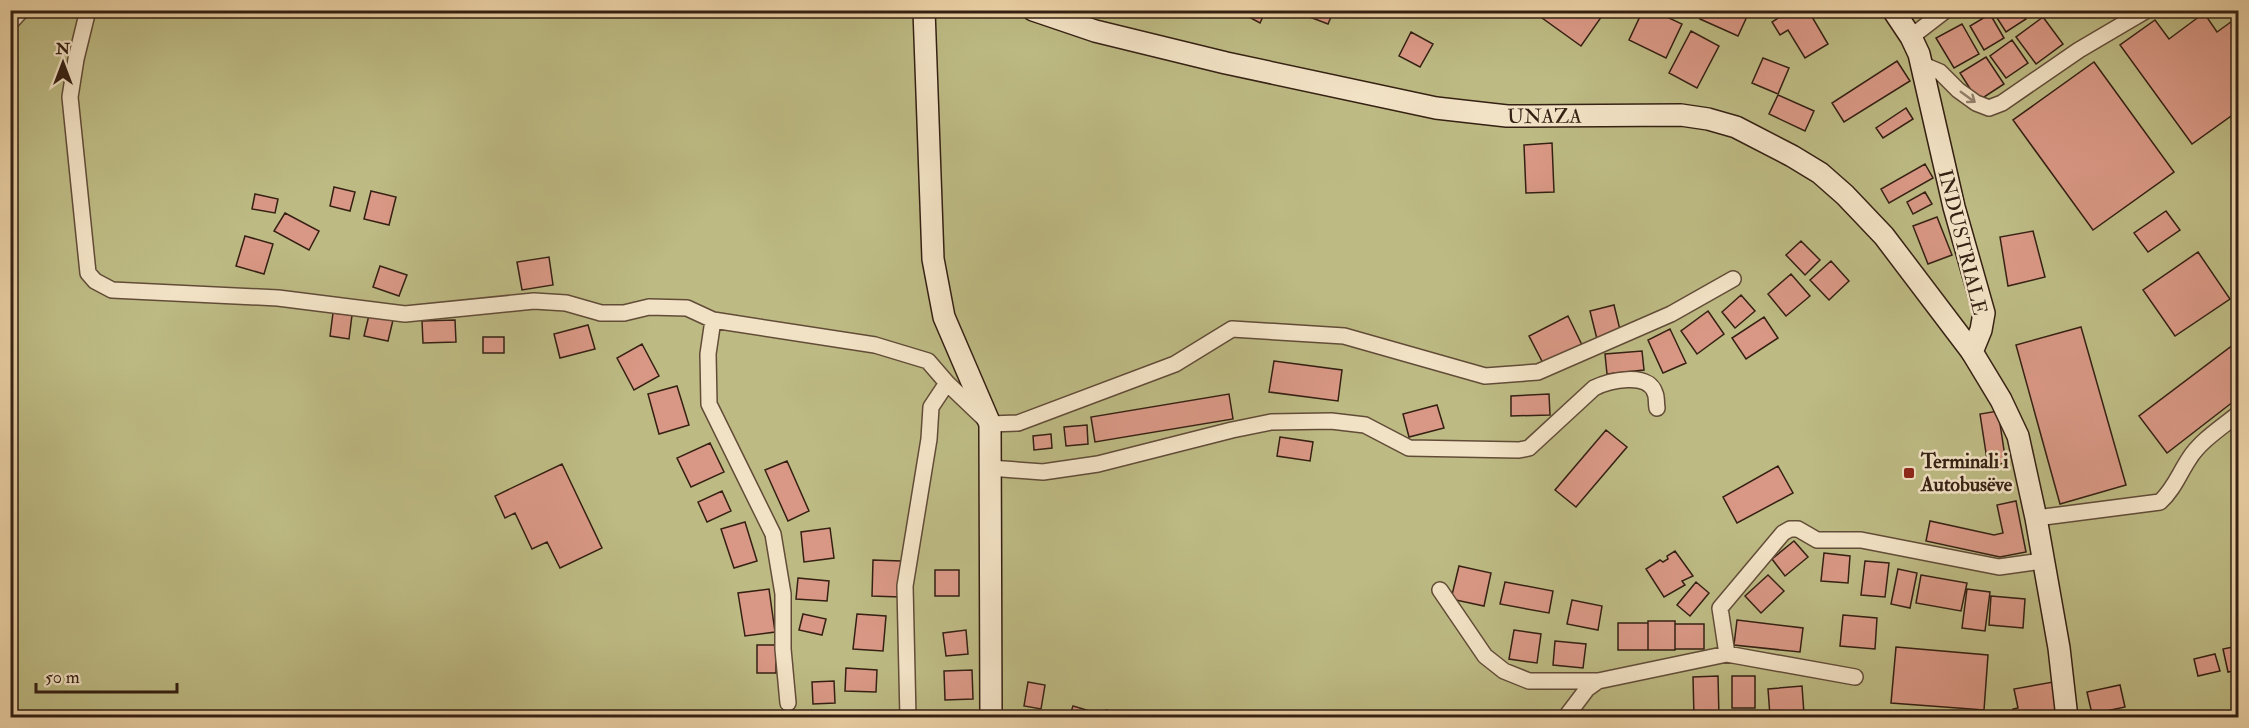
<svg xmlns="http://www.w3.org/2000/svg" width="2249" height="728" font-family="'IM FELL Double Pica',serif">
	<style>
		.green { fill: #bdba83; stroke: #796d4b; stroke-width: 1.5 }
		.building { fill: #d99885; stroke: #352013; stroke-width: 1.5 }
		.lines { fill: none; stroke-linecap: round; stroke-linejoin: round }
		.street-casing { stroke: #624c38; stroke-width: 18 }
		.secondary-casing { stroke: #352013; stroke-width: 24 }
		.street { stroke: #f2e2c5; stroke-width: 15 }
		.secondary { stroke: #f2e2c5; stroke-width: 21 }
		.oneway { stroke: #94816c }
		.poi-dot { fill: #8f2418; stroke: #f2e2c5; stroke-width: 2 }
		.labels { text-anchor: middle; stroke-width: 5; stroke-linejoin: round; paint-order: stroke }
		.street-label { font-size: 20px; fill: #352013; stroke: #f2e2c5 }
		.poi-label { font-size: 20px; font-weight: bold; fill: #352013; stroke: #f2e2c5; text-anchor: start }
	</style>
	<rect width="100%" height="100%" fill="#ebd2a6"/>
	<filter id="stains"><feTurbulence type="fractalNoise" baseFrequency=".00333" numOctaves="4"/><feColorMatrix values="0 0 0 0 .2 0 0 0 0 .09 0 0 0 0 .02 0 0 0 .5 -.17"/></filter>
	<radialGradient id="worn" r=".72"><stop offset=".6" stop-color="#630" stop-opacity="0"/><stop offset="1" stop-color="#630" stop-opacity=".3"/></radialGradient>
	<path class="green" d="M10,11H2238V717H11Z"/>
	<path class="building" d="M1236,10H1266L1260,23Z
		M1304,10H1334L1328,24L1302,14Z
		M1531,10H1594L1602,16L1581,46Z
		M1643,10H1652L1682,24L1666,58L1629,40Z
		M1704,10H1750L1738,36L1700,19Z
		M1791,10H1808L1828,44L1805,58L1788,30L1780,35L1772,22Z
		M1992,10H2020L2026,19L2006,32Z
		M2204,13L2217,32L2235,19L2238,24V96L2235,98L2238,103V111L2192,144L2120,45L2155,20L2169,39Z
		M1990,14L2004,38L1984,50L1970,26Z
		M2043,17L2063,44L2036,64L2016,37Z
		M1962,24L1979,54L1954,68L1936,38Z
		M1691,31L1719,46L1697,88L1669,73Z
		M1411,32L1433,44L1420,67L1399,56Z
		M2012,40L2028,63L2006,78L1990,56Z
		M1986,57L2004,84L1978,101L1960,73Z
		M1763,58L1789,68L1778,94L1752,83Z
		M1897,61L1910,81L1844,122L1832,103Z
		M2094,62L2174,172L2093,230L2013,120Z
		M1778,95L1814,111L1805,131L1769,114Z
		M1906,108L1913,119L1883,138L1876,128Z
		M1552,143L1554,192L1526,193L1524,145Z
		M1925,164L1933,178L1889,203L1881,189Z
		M334,187L355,192L350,211L330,206Z
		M371,191L396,197L389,225L364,219Z
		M1925,192L1932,204L1913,214L1907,202Z
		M255,194L278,199L275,213L252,209Z
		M2166,211L2180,230L2148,252L2134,233Z
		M285,213L319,231L309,250L274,231Z
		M1937,217L1952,255L1928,264L1913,226Z
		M2033,231L2045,277L2008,286L2000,237Z
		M245,236L273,244L264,274L236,266Z
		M1801,241L1820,260L1805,275L1786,255Z
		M2198,252L2230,299L2175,336L2143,290Z
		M549,257L553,285L522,290L517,262Z
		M1831,261L1849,281L1829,300L1810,280Z
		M380,266L407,275L399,296L373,287Z
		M1791,274L1810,296L1786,316L1768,294Z
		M1741,295L1755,311L1735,328L1722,312Z
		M1614,305L1621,334L1597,339L1590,311Z
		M1708,311L1724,334L1697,354L1681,331Z
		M333,313L352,315L349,339L330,336Z
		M369,315L393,320L388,341L364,336Z
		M1568,316L1582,345L1544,365L1529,336Z
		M1764,317L1778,338L1746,359L1732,338Z
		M455,320L456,342L423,343L422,321Z
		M588,325L595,349L560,358L554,334Z
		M2081,327L2126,485L2060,504L2016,345Z
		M1670,329L1686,363L1663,373L1648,340Z
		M483,337H504V353H483Z
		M2237,342L2238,344V398L2167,453L2139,416Z
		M642,344L659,376L634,390L617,358Z
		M1642,351L1644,370L1607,374L1605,354Z
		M1274,361L1342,370L1338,401L1269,392Z
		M677,386L689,425L659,434L648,394Z
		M1229,394L1233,419L1095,442L1091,417Z
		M1549,394L1550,415L1511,416V396Z
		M1437,405L1444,428L1409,437L1403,414Z
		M1998,411L2006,463L1988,466L1980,414Z
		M1087,425L1088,444L1066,446L1064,427Z
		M1606,430L1627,447L1576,507L1555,490Z
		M1051,434L1052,448L1034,450L1033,436Z
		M1280,437L1313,442L1310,461L1277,456Z
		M710,443L724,472L691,487L677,458Z
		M787,461L809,511L788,521L765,470Z
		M562,464L602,548L560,568L547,542L532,549L515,513L505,518L495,496Z
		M1778,466L1793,493L1737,523L1723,497Z
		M722,491L731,511L707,522L698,502Z
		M2016,501L2026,552L2000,557L1926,541L1930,521L1994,535L2003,533L1997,505Z
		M745,522L757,561L734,568L721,529Z
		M830,528L834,558L804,562L801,532Z
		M1794,541L1808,557L1785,576L1772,559Z
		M1675,551L1693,576L1682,581L1685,585L1664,597L1646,569L1660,560L1663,562L1668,559L1667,556Z
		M1824,553L1850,556L1848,583L1821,581Z
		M873,560L901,561L900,597L872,596Z
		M1865,561L1889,563L1885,597L1861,595Z
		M1459,566L1491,573L1484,606L1451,599Z
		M1898,569L1917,573L1910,608L1891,604Z
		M935,570H959V596H935Z
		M1768,575L1784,591L1761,613L1745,596Z
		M1921,575L1967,583L1961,611L1916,603Z
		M798,578L829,581L827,601L796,599Z
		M1505,582L1553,591L1549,613L1500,604Z
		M1696,582L1709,593L1690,616L1677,605Z
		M769,589L775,632L745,636L738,593Z
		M1967,589L1990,592L1985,631L1962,628Z
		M1991,596L2025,599L2023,628L1989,625Z
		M1572,600L1602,606L1598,630L1567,624Z
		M803,614L826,619L822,635L799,630Z
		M857,614L886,616L883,651L853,649Z
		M1843,615L1877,618L1875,649L1840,646Z
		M1737,620L1803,628L1800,652L1734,645Z
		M1648,621H1675V650H1648Z
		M1618,623H1648V650H1618Z
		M1675,624H1704V649H1675Z
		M966,630L968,654L946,656L943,633Z
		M1514,630L1541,634L1537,663L1509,659Z
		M1555,641L1586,644L1583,668L1553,665Z
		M757,645H776V673H757Z
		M2238,646V670L2228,672L2223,649Z
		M1896,647L1988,655L1984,710L1891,703Z
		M2215,654L2220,671L2198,676L2194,659Z
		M846,668L877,670L876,692L845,691Z
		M972,670L973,699L945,700L944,671Z
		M1718,676L1719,717L1694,718L1693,677Z
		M1732,676H1755V708H1732Z
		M834,681L835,703L813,704L812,682Z
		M1028,682L1045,685L1041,709L1024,706Z
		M2053,682L2060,718H2015L2013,709L2018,708L2014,689Z
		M2120,685L2125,707L2092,714L2087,692Z
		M1802,686L1804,714L1770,716L1768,689Z
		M1073,706L1090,711L1089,718H1069Z
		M1106,710L1132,716V718H1104Z"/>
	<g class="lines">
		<defs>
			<path id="street" d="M88,10L76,59L70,97L88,273L95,281L112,290L278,298L405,314L534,301L566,303L601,313H624L649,307L687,308L713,320L875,345L928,361L947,383L990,424L1018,423L1175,364L1232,329L1344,336L1485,376L1538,372L1671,314L1733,279
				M10,23L22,10
				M1911,37L1946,10
				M1921,64L1940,72L1958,90L1976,103L1989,108L2002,103L2079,50L2147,10
				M713,320L708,354L709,404L773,534L783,594V649L788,703
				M990,468L1043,472L1098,464L1232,430L1271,422L1331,421L1365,425L1409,448L1519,450L1529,448L1594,388C1608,381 1648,371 1655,393C1657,397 1656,403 1657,408
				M2036,518L2160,502C2174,489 2179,474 2189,459C2200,441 2222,427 2238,414
				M1440,590L1485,656L1504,671L1529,681H1598L1727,654L1855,677
				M1727,654L1720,608L1783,533L1790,529H1798L1817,540H1861L1999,567L2042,561
				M908,718L905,586L929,439L931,407L947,383
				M1565,718L1587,689L1598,681"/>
			<g id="secondary">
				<path d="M924,10L933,259L944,317L990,424L991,718"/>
				<path id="s1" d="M1033,10L1095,31L1226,63L1436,108L1507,116L1681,115L1708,119L1736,127L1792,156L1820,173L1845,195L1884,236L1972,352"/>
				<path d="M1893,10L1911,37L1919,54L1954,207L1984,313L1981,330L1972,352L2001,400L2018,436L2036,518L2059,648L2067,718"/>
			</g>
		</defs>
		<use href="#street" class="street-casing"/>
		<use href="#secondary" class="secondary-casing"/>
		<use href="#street" class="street"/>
		<use href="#secondary" class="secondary"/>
	</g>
	<defs><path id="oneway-shaft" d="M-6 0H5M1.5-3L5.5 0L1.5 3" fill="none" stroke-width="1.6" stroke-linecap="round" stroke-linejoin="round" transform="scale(1.5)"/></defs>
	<use class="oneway" href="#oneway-shaft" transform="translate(1968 97) rotate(36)"/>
	<rect class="poi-dot" x="1903" y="467" width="12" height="12" rx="3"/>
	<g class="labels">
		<g class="street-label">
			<text dy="7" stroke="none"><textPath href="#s1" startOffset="524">UNAZA</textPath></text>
			<text transform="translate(1963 242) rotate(76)" y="7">INDUSTRIALE</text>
		</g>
		<g class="poi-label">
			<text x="1921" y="468">Terminali i<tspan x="1921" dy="23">Autobusëve</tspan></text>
		</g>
	</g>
	<rect width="2249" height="728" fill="none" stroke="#ebd2a6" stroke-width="36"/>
	<rect x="12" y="12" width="2225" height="704" fill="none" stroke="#352013" stroke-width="3"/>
	<rect x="18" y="18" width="2213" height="692" fill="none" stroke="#352013" stroke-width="1.5"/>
	<g transform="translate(63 63)" stroke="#f2e2c5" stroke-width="4.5" paint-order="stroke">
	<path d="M0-4.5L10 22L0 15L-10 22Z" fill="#352013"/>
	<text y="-9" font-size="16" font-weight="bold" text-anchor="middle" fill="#352013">N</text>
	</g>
	<path d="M36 683v9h141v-9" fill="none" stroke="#352013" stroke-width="3"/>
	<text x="45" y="683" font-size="18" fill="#352013" stroke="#f2e2c5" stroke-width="4.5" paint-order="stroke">50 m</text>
	<rect width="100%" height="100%" filter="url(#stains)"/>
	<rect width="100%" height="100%" fill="url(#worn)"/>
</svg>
